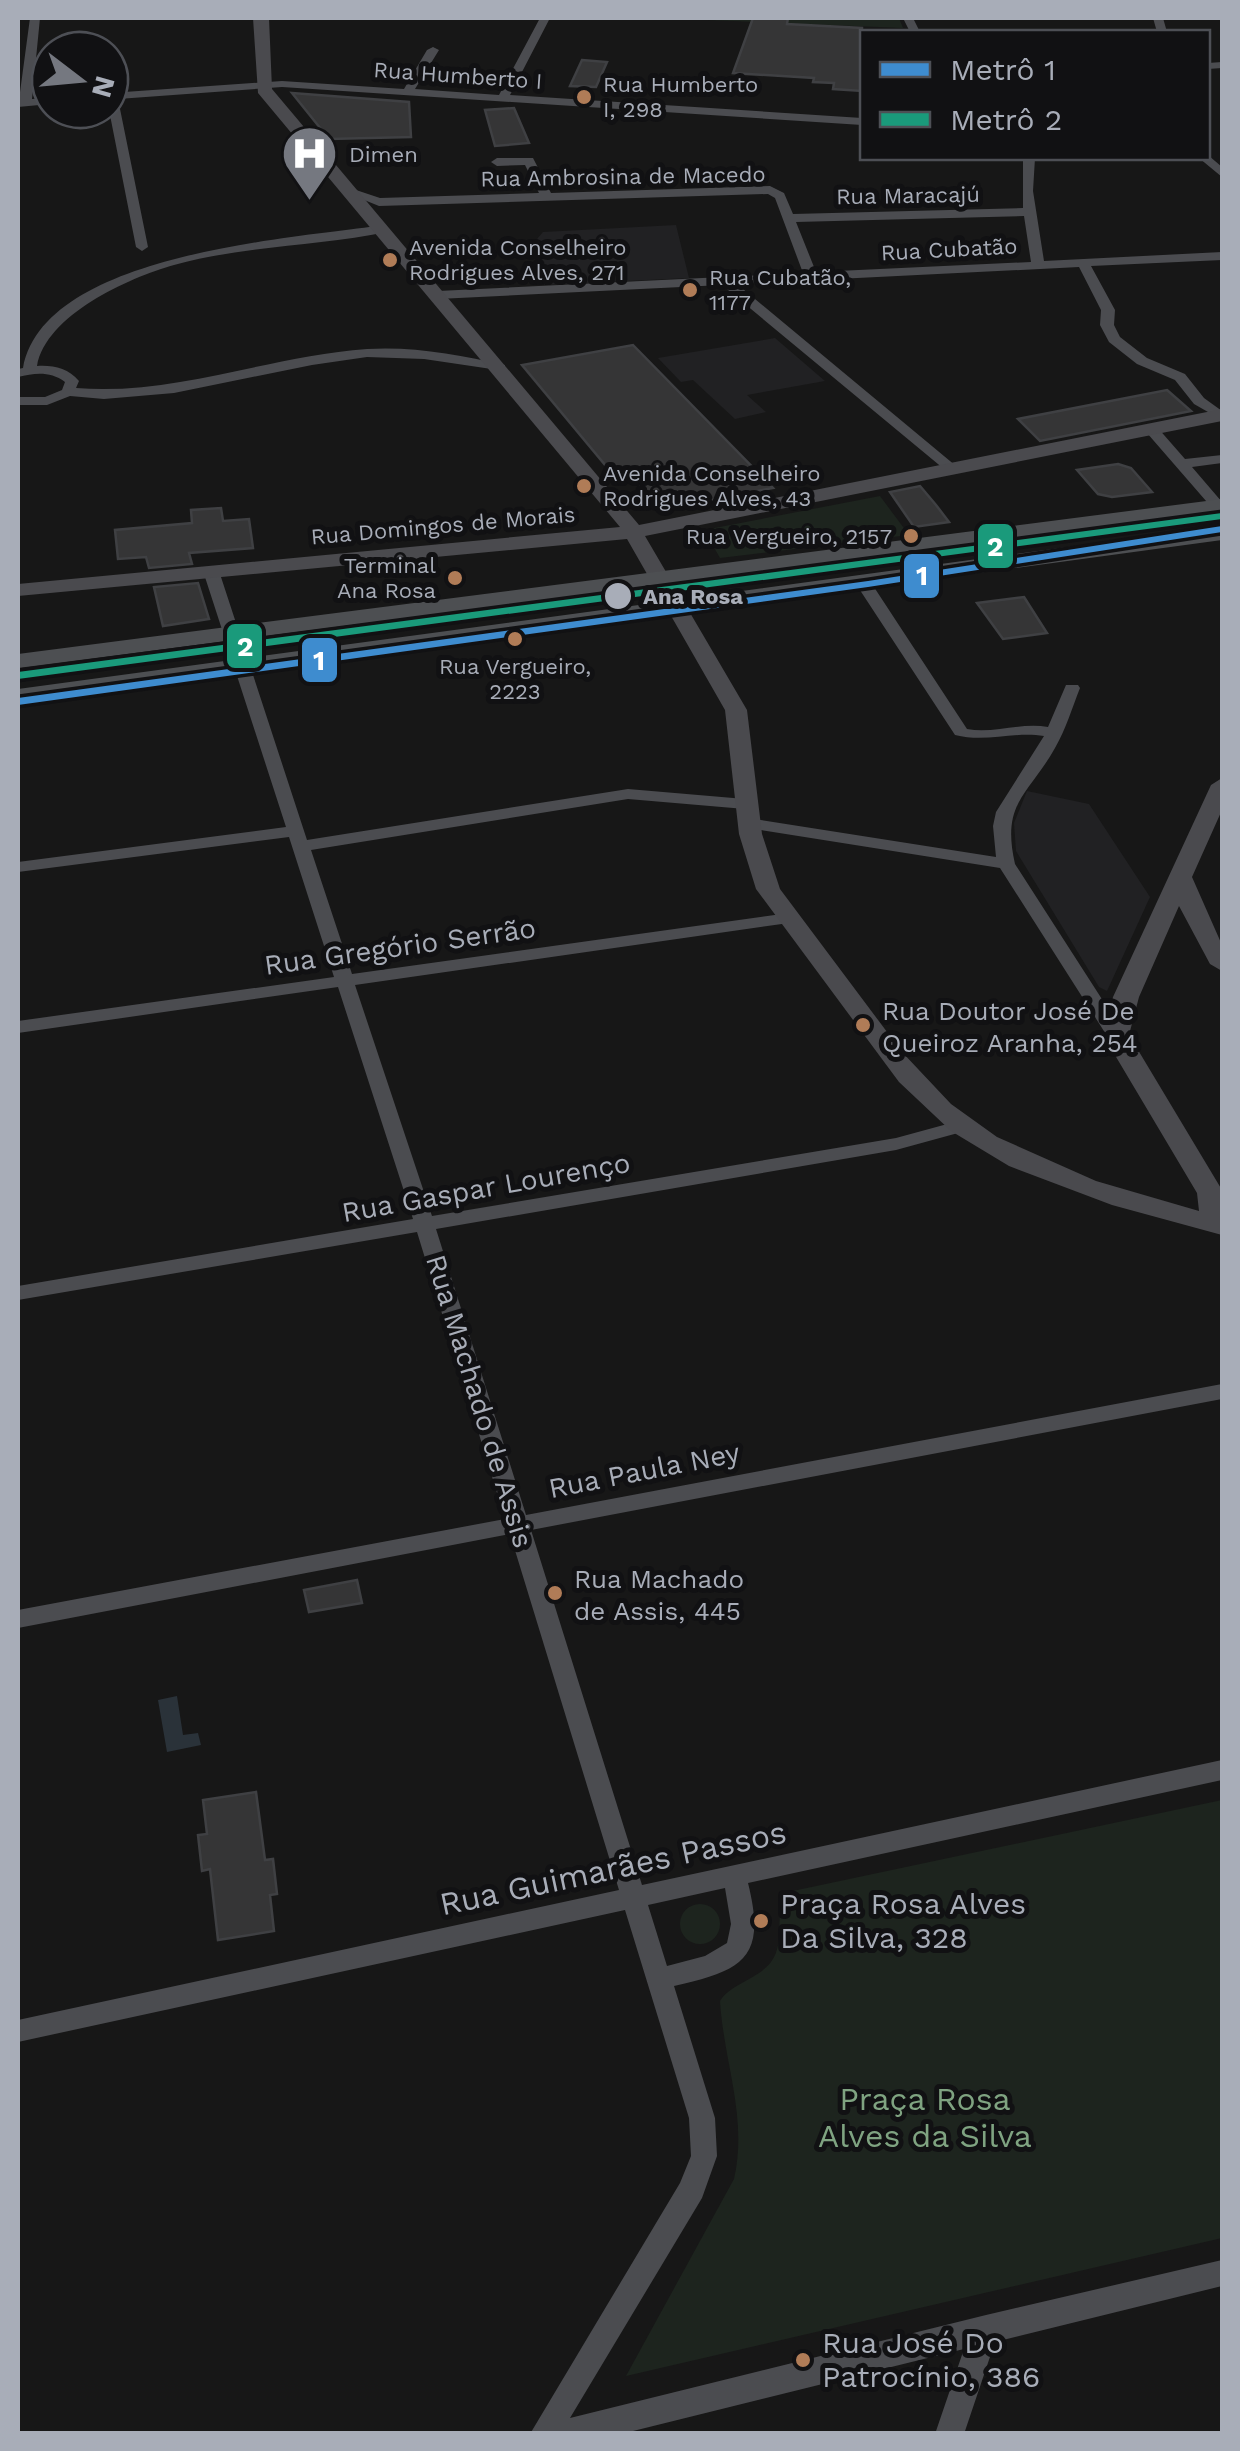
<svg xmlns="http://www.w3.org/2000/svg" width="1240" height="2451" font-family="'Work Sans',sans-serif">
	<style>
		.built { fill: #212123 }
		.green { fill: #1d241e }
		.water { fill: #2a3239 }
		.building { fill: #353536; stroke: #3f4043; stroke-width: 2.5 }
		.lines { fill: none; stroke-linecap: round; stroke-linejoin: round }
		.street { fill: #4b4c50; fill-rule: evenodd }
		.secondary { fill: #4a4a4e; fill-rule: evenodd }
		.primary { fill: #4d4f52; fill-rule: evenodd }
		.metro-1-casing { stroke: #111113; stroke-width: 7 }
		.metro-2-casing { stroke: #111113; stroke-width: 7 }
		.metro-1 { fill: #3e8ccf; fill-rule: evenodd }
		.metro-2 { fill: #1a9a7b; fill-rule: evenodd }
		.bus-dot { fill: #b07c57; stroke: #111113; stroke-width: 4 }
		.stop-dot { fill: #a8adb8; stroke: #111113; stroke-width: 4 }
		.labels { text-anchor: middle; stroke-width: 10; stroke-linejoin: round; paint-order: stroke }
		.far-street-label { font-size: 22px; fill: #a8adb8; stroke: #111113 }
		.far-bus-label { font-size: 22px; fill: #a8adb8; stroke: #111113; text-anchor: start }
		.far-poi-label { font-size: 22px; fill: #a8adb8; stroke: #111113; text-anchor: start }
		.far-stop-label { font-size: 22px; font-weight: bold; fill: #a8adb8; stroke: #111113; text-anchor: start }
		.bus-label { font-size: 26px; fill: #a8adb8; stroke: #111113; text-anchor: start }
		.street-label { font-size: 28px; fill: #a8adb8; stroke: #111113 }
		.near-bus-label { font-size: 30px; fill: #a8adb8; stroke: #111113; text-anchor: start }
		.near-street-label { font-size: 32px; fill: #a8adb8; stroke: #111113 }
		.near-park-label { font-size: 32px; fill: #7fa381; stroke: #111113 }
		.line-badge { stroke: #111113; stroke-width: 4 }
		.badge-label { font-size: 28px; text-anchor: middle; font-weight: bold; fill: #fff }
	</style>
	<rect width="100%" height="100%" fill="#171717"/>
	<path class="built" d="M676,225L689,278L544,285L538,254L547,246L537,239L543,232Z
		M775,338L825,381L747,395L766,412L735,419L693,380L681,382L658,358Z
		M1027,791L1089,804L1150,897L1107,991L1099,987L1016,851L1014,823Z"/>
	<path class="green" d="M658,18H899L903,28Z
		M880,496L909,535L720,558L704,530Z
		M1222,1800V2238L626,2376L734,2179C748,2117 724,2064 720,2001C730,1984 758,1979 771,1962C787,1941 772,1911 788,1892Z
		M680 1924a20 20 0 1 1 40 0a20 20 0 1 1-40 0Z"/>
	<path class="water" d="M177,1696L183,1735L198,1733L201,1745L167,1752L158,1700Z"/>
	<path class="building" d="M753,18H788L787,24L862,28V91L833,89L834,83L813,82L814,78L733,73Z
		M582,60L607,62L596,87L570,86Z
		M292,93L409,102L411,137L329,139Z
		M514,108L529,143L495,146L485,110Z
		M633,345L773,488L662,509L632,476L611,472L522,365Z
		M1167,390L1191,411L1040,441L1018,419Z
		M1118,464L1131,468L1152,492L1112,497L1098,494L1077,470Z
		M920,486L936,505L949,522L914,527L890,492Z
		M221,508L223,521L249,519L253,548L189,553L192,564L149,568L146,557L118,559L115,530L192,523L191,510Z
		M198,583L209,619L163,626L154,587Z
		M1024,597L1047,633L1003,639L977,603Z
		M357,1580L362,1603L309,1612L304,1590Z
		M256,1792L265,1860L273,1859L277,1894L270,1895L274,1931L218,1940L210,1869L202,1871L198,1835L207,1834L203,1800Z"/>
	<g class="lines">
		<path class="street" d="M30,18H40L32,99L50,98V104L18,107Z
			M540,18H550L510,95L862,118V125L282,87L118,99L148,247L142,251L136,247L109,110L110,93L282,81L404,89L427,50L433,47L439,50L415,89L499,95Z
			M903,18H913L920,32H910Z
			M1153,18H1163L1167,32H1157Z
			M1222,62V68L1208,69V63Z
			M1208,155L1222,167V177L1199,158Z
			M533,158L551,193L770,186L784,193L793,214L1023,208V158H1035L1033,191L1044,261L1222,252V260L1091,266L1115,310L1114,325L1120,337L1147,358L1185,374L1204,398L1222,411V420L1194,404L1175,380L1137,364L1109,342L1100,325L1101,310L1079,267L737,284L962,471L950,474L722,285L438,299L431,295L438,291L803,273L775,198L768,194L379,206L347,193L353,189L380,198L539,193L525,165L497,166L491,162L497,158ZM1024,216L1031,262L816,272L796,222Z
			M383,225L389,229L387,232C318,246 242,246 174,265C128,278 46,315 37,366C53,365 68,368 79,381L76,388C176,396 268,356 367,349C413,346 460,355 505,365V371L424,359L367,357L312,365L174,393L104,399L70,396L47,405H18V397H45L62,390L65,382C50,371 35,373 18,377V369L23,368C44,253 291,239 383,225Z
			M1147,427H1157L1185,459L1222,455V463L1192,467L1222,502V509H1213L1147,433Z
			M212,569L220,574L307,840L628,789L745,799L753,804L745,809L628,799L311,850L352,974L789,913L798,918L789,923L355,985L432,1216L896,1138L962,1120L972,1126L969,1130L896,1150L436,1229L526,1515L1222,1384V1399L531,1530L642,1885L1222,1760V1780L748,1883C767,1959 743,1970 674,1986L715,2118L717,2156L702,2198L570,2418L986,2315L1222,2260V2286L995,2342L964,2434H935L964,2349L621,2434H530L680,2183L691,2156L689,2118L625,1910L18,2042V2020L619,1890L510,1534L18,1628V1610L505,1519L417,1232L18,1300V1286L413,1219L338,987L18,1033V1021L334,977L289,837L18,872V862L286,827L204,574ZM725,1888L731,1924L727,1943L705,1956L667,1966L648,1905Z
			M862,576L870,581L967,729C994,734 1021,722 1048,727L1066,685H1078L1080,688C1072,708 1066,729 1055,748C1028,796 1001,802 1015,864L1125,1035L1123,1039H1109L1000,868L748,828L740,823L748,818L996,857L993,826L996,812L1044,736C1014,731 986,743 955,735L854,581Z"/>
		<path class="secondary" d="M253,18H269L272,89L639,525L1222,409V421L645,536L747,710L762,834L780,889L902,1052L951,1104L997,1137L1096,1181L1199,1211L1197,1193L1103,1035L1113,997L1211,785L1222,778V810L1192,877L1222,945V971L1210,964L1179,906L1139,997L1129,1035L1222,1190V1235L1112,1205L1009,1166L951,1131L899,1082L756,889L739,834L725,710L627,539L18,596V584L620,527L258,93Z"/>
		<path class="primary" d="M1222,499V513L18,668V654Z
			M1222,526V540L18,703V689Z"/>
		<defs>
			<path id="metro-1" d="M1222,526V532L868,587L18,705V698L868,581Z"/>
			<path id="metro-2" d="M1222,513V519L18,679V672Z"/>
		</defs>
		<use href="#metro-1" class="metro-1-casing"/>
		<use href="#metro-2" class="metro-2-casing"/>
		<use href="#metro-1" class="metro-1"/>
		<use href="#metro-2" class="metro-2"/>
	</g>
	<defs>
		<symbol id="hospital-pin" viewBox="-11 -11 22 30"><path d="M0 17L-7.5 6A9.5 9.5 0 1 1 7.5 6Z" fill="#757880" stroke="#111113"/><path d="M-5-5h3v3.5h4V-5h3V5h-3V1.5h-4V5h-3Z" fill="#fff"/></symbol>
	</defs>
	<g fill-rule="evenodd">
		<use href="#hospital-pin" x="278" y="122" width="63" height="86"/>
	</g>
	<g class="bus-dot">
		<circle cx="584" cy="97" r="9"/>
		<circle cx="390" cy="260" r="9"/>
		<circle cx="690" cy="290" r="9"/>
		<circle cx="584" cy="486" r="9"/>
		<circle cx="911" cy="536" r="9"/>
		<circle cx="455" cy="578" r="9"/>
		<circle cx="515" cy="639" r="9"/>
		<circle cx="863" cy="1025" r="9"/>
		<circle cx="555" cy="1593" r="9"/>
		<circle cx="761" cy="1921" r="9"/>
		<circle cx="803" cy="2360" r="9"/>
	</g>
	<circle class="stop-dot" cx="618" cy="596" r="15"/>
	<g class="labels">
		<g class="far-street-label">
			<text transform="translate(458 75) rotate(4)" y="8">Rua Humberto I</text>
			<text transform="translate(623 176) rotate(-1)" y="8">Rua Ambrosina de Macedo</text>
			<text transform="translate(908 195) rotate(-1)" y="8">Rua Maracajú</text>
			<text transform="translate(949 249) rotate(-3)" y="8">Rua Cubatão</text>
			<text transform="translate(443 525) rotate(-5)" y="8">Rua Domingos de Morais</text>
		</g>
		<g class="far-bus-label">
			<text x="603" y="92">Rua Humberto<tspan x="603" dy="25">I, 298</tspan></text>
			<text x="409" y="255">Avenida Conselheiro<tspan x="409" dy="25">Rodrigues Alves, 271</tspan></text>
			<text x="709" y="285">Rua Cubatão,<tspan x="709" dy="25">1177</tspan></text>
			<text x="603" y="481">Avenida Conselheiro<tspan x="603" dy="25">Rodrigues Alves, 43</tspan></text>
			<text x="892" y="544" text-anchor="end">Rua Vergueiro, 2157</text>
			<text x="436" y="573" text-anchor="end">Terminal<tspan x="436" dy="25">Ana Rosa</tspan></text>
			<text x="515" y="674" text-anchor="middle">Rua Vergueiro,<tspan x="515" dy="25">2223</tspan></text>
		</g>
		<g class="far-poi-label">
			<text x="349" y="162">Dimen</text>
		</g>
		<g class="far-stop-label">
			<text x="643" y="604">Ana Rosa</text>
		</g>
		<g class="bus-label">
			<text x="882" y="1020">Rua Doutor José De<tspan x="882" dy="32">Queiroz Aranha, 254</tspan></text>
			<text x="574" y="1588">Rua Machado<tspan x="574" dy="32">de Assis, 445</tspan></text>
		</g>
		<g class="street-label">
			<text transform="translate(400 946) rotate(-8)" y="10">Rua Gregório Serrão</text>
			<text transform="translate(486 1187) rotate(-10)" y="10">Rua Gaspar Lourenço</text>
			<text transform="translate(480 1401) rotate(73)" y="10">Rua Machado de Assis</text>
			<text transform="translate(644 1470) rotate(-11)" y="10">Rua Paula Ney</text>
		</g>
		<g class="near-bus-label">
			<text x="780" y="1914">Praça Rosa Alves<tspan x="780" dy="34">Da Silva, 328</tspan></text>
			<text x="822" y="2353">Rua José Do<tspan x="822" dy="34">Patrocínio, 386</tspan></text>
		</g>
		<g class="near-street-label">
			<text transform="translate(613 1868) rotate(-12)" y="11">Rua Guimarães Passos</text>
		</g>
		<g class="near-park-label">
			<text x="925" y="2110">Praça Rosa<tspan x="925" dy="37">Alves da Silva</tspan></text>
		</g>
	</g>
	<g class="line-badge">
		<rect x="976" y="522" width="39" height="48" rx="10" fill="#1a9a7b"/>
		<rect x="902" y="552" width="39" height="48" rx="10" fill="#3e8ccf"/>
		<rect x="225" y="622" width="39" height="48" rx="10" fill="#1a9a7b"/>
		<rect x="300" y="636" width="39" height="48" rx="10" fill="#3e8ccf"/>
	</g>
	<g class="badge-label">
		<text x="995" y="556">2</text>
		<text x="922" y="585">1</text>
		<text x="245" y="656">2</text>
		<text x="319" y="670">1</text>
	</g>
	<rect width="1240" height="2451" fill="none" stroke="#a8adb8" stroke-width="40"/>
	<rect x="860" y="30" width="350" height="130" fill="#111113" stroke="#4d4f55" stroke-width="2.5"/>
	<rect x="880" y="62" width="50" height="15" fill="#3e8ccf" stroke="#4d4f55" stroke-width="2.5"/>
	<text x="950" y="80" font-size="30" fill="#a8adb8">Metrô 1</text>
	<rect x="880" y="112" width="50" height="15" fill="#1a9a7b" stroke="#4d4f55" stroke-width="2.5"/>
	<text x="950" y="130" font-size="30" fill="#a8adb8">Metrô 2</text>
	<g transform="translate(80 80) rotate(106)"><circle r="48" fill="#111113" stroke="#4d4f55" stroke-width="2.5"/>
	<path d="M0-8L18 38L0 25L-18 38Z" fill="#757880"/>
	<text y="-15" font-size="28" font-weight="bold" text-anchor="middle" fill="#a8adb8">N</text>
	</g>
</svg>
